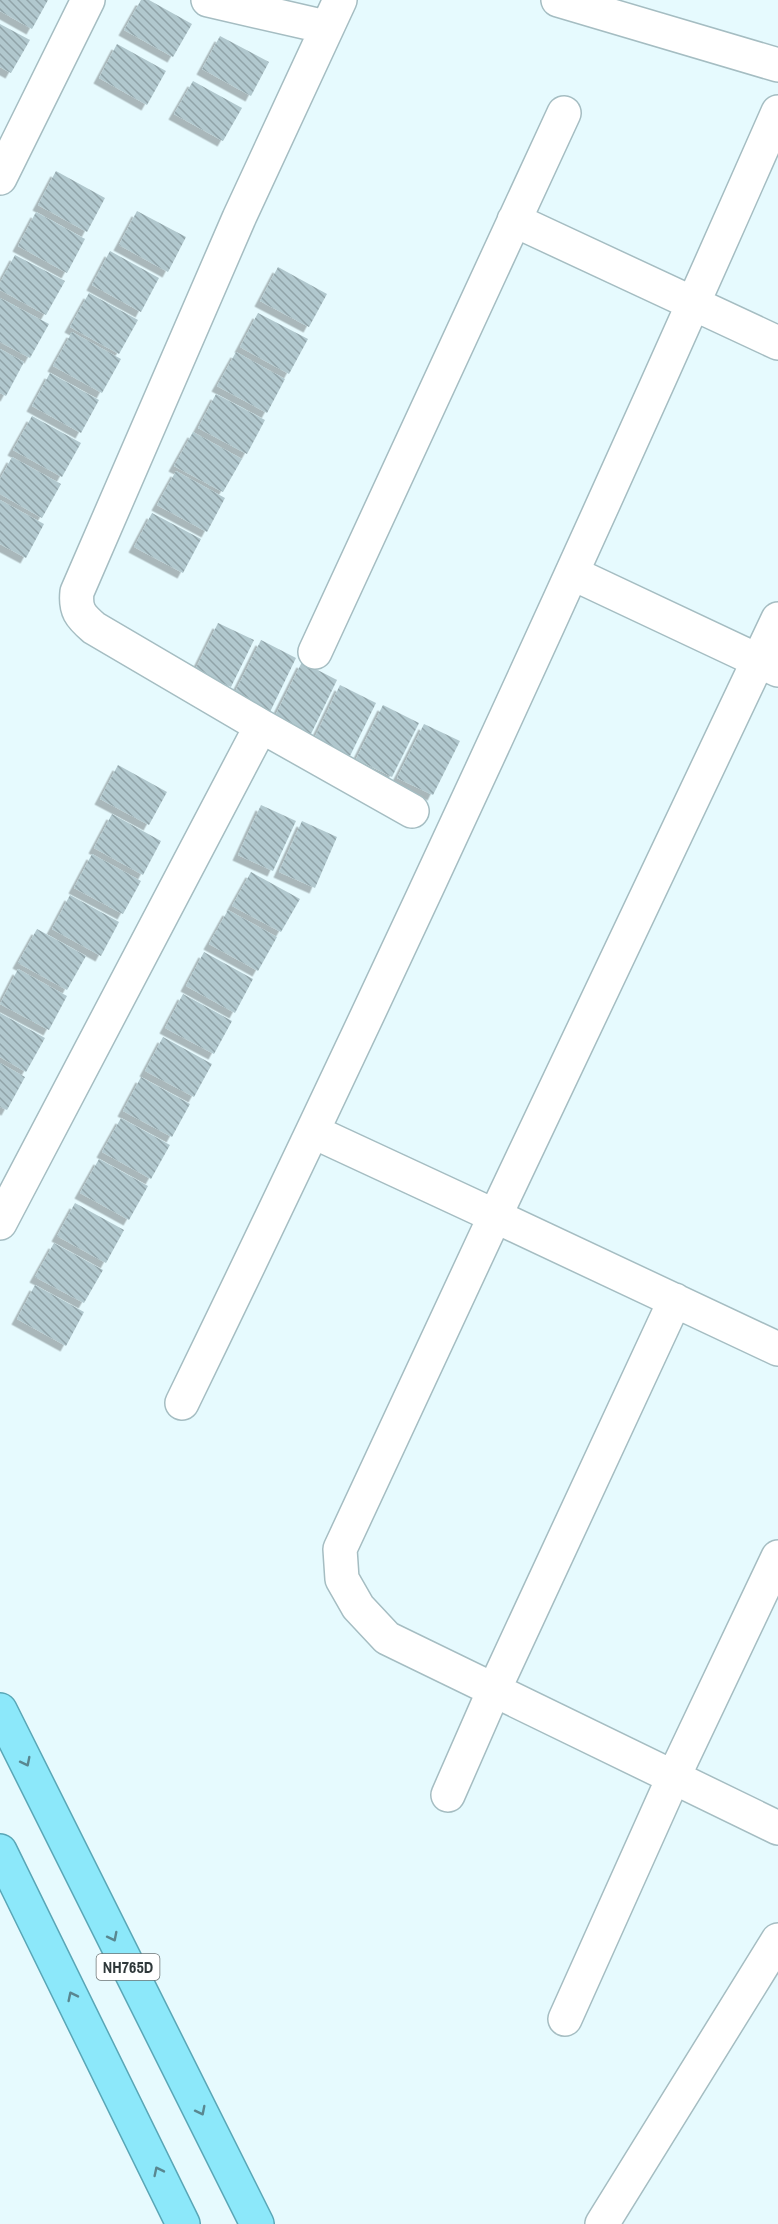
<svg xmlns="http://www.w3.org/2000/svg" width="778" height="2224" font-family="'Archivo Narrow',sans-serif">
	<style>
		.building { fill: url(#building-back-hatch); filter: url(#shadow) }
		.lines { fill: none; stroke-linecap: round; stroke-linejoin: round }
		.minor-casing { stroke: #a5bdc2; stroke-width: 36 }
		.tertiary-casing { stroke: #a5bdc2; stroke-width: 36 }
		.trunk-casing { stroke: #59a6b6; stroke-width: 36 }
		.minor { stroke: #fff; stroke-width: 33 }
		.tertiary { stroke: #fff; stroke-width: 33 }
		.trunk { stroke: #8ce8fa; stroke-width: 33 }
		.oneway { stroke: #598790 }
		.labels { text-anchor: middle; stroke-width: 4.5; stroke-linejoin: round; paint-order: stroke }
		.shield { fill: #fff; stroke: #6d7475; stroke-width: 1.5 }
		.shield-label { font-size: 16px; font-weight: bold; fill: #2f383a }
	</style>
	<defs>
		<pattern id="building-back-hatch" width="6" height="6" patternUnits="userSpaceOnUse" patternTransform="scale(1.5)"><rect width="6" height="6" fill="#b1c8ce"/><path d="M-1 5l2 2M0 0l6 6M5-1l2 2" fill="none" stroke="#90a3a8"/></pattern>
		<filter id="shadow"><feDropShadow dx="-5.5" dy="5.5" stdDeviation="0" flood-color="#0004"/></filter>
	</defs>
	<rect width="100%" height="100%" fill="#e6fafe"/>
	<path class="building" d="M0,0H48L32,29L0,11Z
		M141,0H149L192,24L173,57L124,30Z
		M0,24L30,40L11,73L0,67Z
		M220,36L269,62L251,96L202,69Z
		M117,44L166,71L147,105L99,78Z
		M193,81L242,108L223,141L174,114Z
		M56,171L105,198L87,232L38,205Z
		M137,211L186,237L168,272L119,245Z
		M36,212L85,239L67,273L18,246Z
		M110,251L159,278L141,312L92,285Z
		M15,255L65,281L46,315L0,290V283Z
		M278,267L327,294L309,327L260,301Z
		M89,293L138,320L119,354L70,327Z
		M0,298L49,324L30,358L0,342Z
		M258,313L308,339L289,374L240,347Z
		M72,332L121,359L102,393L53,366Z
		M0,349L24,362L6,396L0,393Z
		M236,352L285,379L267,413L217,386Z
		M50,373L99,400L81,433L32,406Z
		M216,394L265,420L247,454L198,428Z
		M32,416L81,443L62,477L13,450Z
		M193,432L242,459L223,492L174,466Z
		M12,457L61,484L42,518L0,494V479Z
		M176,471L225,498L207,532L157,505Z
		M0,500L44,524L26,558L0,544Z
		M152,513L201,539L183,573L134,547Z
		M218,623L254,640L231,687L195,670Z
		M261,640L296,658L270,712L234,694Z
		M302,662L337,680L311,734L275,716Z
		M340,685L376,703L350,756L314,739Z
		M383,705L419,723L392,777L356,759Z
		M424,724L460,741L433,795L397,778Z
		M118,765L167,792L149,825L100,799Z
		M261,805L296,821L273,871L238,855Z
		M112,814L161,841L143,875L94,848Z
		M302,821L337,837L315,888L279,872Z
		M92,854L141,881L123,914L74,888Z
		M251,872L300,899L281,932L232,906Z
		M70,895L119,922L101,956L52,929Z
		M228,910L277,937L258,971L209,944Z
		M37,929L86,956L67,990L18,963Z
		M204,952L253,979L235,1013L186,986Z
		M18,969L67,996L49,1030L0,1004Z
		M183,994L232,1021L214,1054L165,1028Z
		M0,1013L45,1038L26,1072L0,1057Z
		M163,1037L212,1064L194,1097L145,1071Z
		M0,1063L25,1077L7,1110L0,1107Z
		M141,1077L190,1104L172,1137L123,1111Z
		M121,1118L170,1145L151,1179L102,1152Z
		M99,1159L148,1186L129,1220L80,1193Z
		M75,1203L124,1230L106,1263L57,1236Z
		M54,1243L103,1270L84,1303L35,1277Z
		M35,1285L84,1312L66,1346L17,1319Z"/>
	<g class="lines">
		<defs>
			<path id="minor" d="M208,0L326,27
				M340,0L239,218L77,592C75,610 80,616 94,628L261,726L412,811
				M0,178L88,0
				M514,220L778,343
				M574,574L778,670
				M315,652L564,113
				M314,1132L495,1216L778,619
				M0,1223L261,726
				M778,1349L495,1216L340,1549L342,1579L358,1607L387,1638L778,1828
				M182,1403C389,977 587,546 778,112
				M448,1795L494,1690L675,1300
				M565,2019L674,1776L778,1557
				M602,2224L778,1940"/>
			<path id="tertiary" d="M558,0L778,65"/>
			<path id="trunk" d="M0,1710L257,2224
				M0,1851L183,2224"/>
		</defs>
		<use href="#minor" class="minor-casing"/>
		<use href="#tertiary" class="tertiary-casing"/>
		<use href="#trunk" class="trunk-casing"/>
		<use href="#minor" class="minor"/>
		<use href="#tertiary" class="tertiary"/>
		<use href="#trunk" class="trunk"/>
	</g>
	<defs><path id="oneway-chevron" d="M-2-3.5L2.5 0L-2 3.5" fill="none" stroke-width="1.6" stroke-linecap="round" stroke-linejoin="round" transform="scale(1.5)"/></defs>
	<g class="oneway">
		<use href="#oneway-chevron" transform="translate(26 1762) rotate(63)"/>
		<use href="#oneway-chevron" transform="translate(113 1937) rotate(63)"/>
		<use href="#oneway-chevron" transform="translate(72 1996) rotate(-116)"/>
		<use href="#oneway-chevron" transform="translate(201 2111) rotate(63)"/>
		<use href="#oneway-chevron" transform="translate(158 2171) rotate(-116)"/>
	</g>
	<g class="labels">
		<rect class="shield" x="96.5" y="1954" width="63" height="26" rx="4.5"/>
		<g class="shield-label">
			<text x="128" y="1973">NH765D</text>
		</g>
	</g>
</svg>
